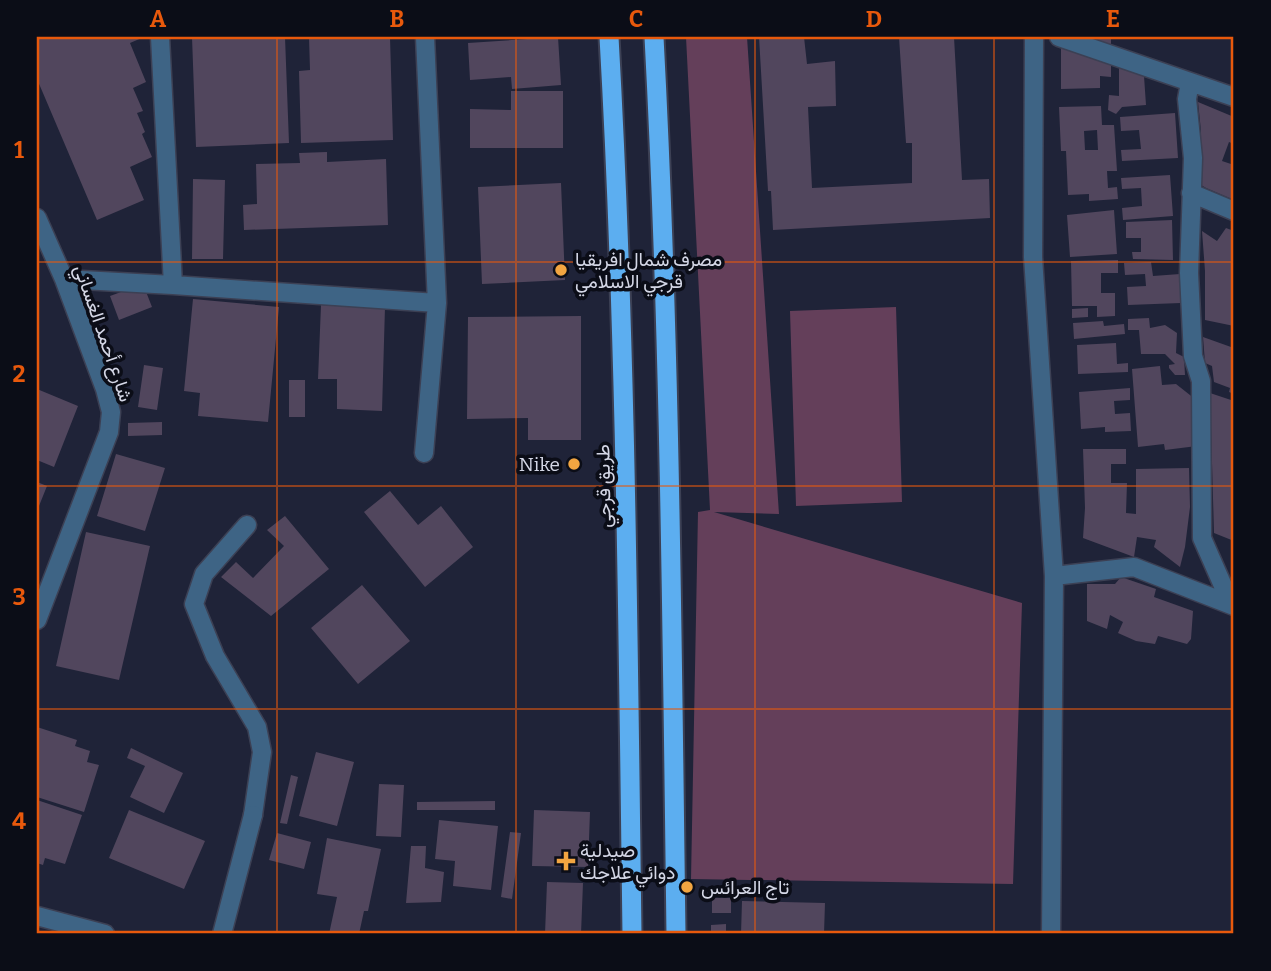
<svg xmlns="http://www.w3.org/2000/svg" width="1271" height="971" font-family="Bitter,Vazirmatn,serif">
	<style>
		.green { fill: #643f5a }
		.building { fill: #51465d; fill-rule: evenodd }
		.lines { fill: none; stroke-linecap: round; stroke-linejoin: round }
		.service-casing { stroke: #3c4054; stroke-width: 21 }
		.minor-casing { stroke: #3c4054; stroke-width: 21 }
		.trunk-casing { stroke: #3c4054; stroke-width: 23 }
		.service { stroke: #3e6485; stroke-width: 18 }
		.minor { stroke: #3e6485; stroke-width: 18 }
		.trunk { stroke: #5caef0; stroke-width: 19 }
		.grid { fill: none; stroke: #e8590c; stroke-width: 2; stroke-opacity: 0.55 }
		.poi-dot { fill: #f2a541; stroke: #0b0d17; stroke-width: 2.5 }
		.labels { text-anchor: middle; stroke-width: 7; stroke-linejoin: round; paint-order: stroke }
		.poi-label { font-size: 19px; fill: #d4d7e6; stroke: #0b0d17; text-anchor: start }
		.street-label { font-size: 19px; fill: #d4d7e6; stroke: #0b0d17 }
		.neatline { fill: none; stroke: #e8590c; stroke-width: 2.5 }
		.grid-label { font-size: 23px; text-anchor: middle; font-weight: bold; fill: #e8590c }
	</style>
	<rect width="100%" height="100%" fill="#1f2338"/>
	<path class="green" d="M686,37H747L779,514L714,512L1022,603L1013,884L691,879L698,512L710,510Z
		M896,307L902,502L796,506L790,311Z"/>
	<path class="building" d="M37,37H144L130,43L146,82L133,88L143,111L137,113L145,132L142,134L152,157L130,167L144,200L97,220L37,79Z
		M192,37H285L289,143L196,147Z
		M309,37H390L393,140L301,143L299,71L310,70Z
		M558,37L561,85L512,89L511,77L470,80L468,43Z
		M759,37H804L807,64L835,61L836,106L808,107L812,188L912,183V143H906L899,37H954L962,180L989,179L990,218L773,230L771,191H768Z
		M1061,37H1111V77L1100,76V88L1061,89Z
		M1119,66L1144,76L1146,105L1122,107L1116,114L1108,110L1109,95L1119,96Z
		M511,91H563V148H470V109L511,110Z
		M1198,102L1234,117V144L1229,142L1222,161L1234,165V200L1206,188L1201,185V131Z
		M1101,106L1102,125H1114L1117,171H1107L1108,188L1117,187L1118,199L1089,201V194L1068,195L1066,151H1061L1059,107ZM1097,130L1098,150H1085L1084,131Z
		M1175,113L1178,158L1122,161L1121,150L1141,149L1139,130L1121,131L1120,117Z
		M327,152V162L386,159L388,225L244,230L243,205L257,204L256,164L300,163L299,153Z
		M1170,175L1173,216L1123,220L1122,208L1142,206L1141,188L1122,189L1121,178Z
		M193,179L225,180L223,259H192Z
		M561,183L565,280L482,284L478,187Z
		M1114,210L1117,254L1070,257L1067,215Z
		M1172,220L1173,260L1133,259L1132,252H1141V238H1126V222Z
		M1226,228L1234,231V326L1205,320V271L1202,231L1217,241Z
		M1118,260V273H1101V293H1115V316L1097,317V306H1072L1071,261Z
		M1151,262L1153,276L1180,274L1181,303L1128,305L1127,287L1146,286L1145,274L1125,275L1124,263Z
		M143,284L152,307L119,320L110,296Z
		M193,299L279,307L268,422L198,416L200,393L184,391Z
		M321,305L385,307L382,411L337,409V379H318Z
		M1088,308V317L1072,318V309Z
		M581,316V440H528V418L467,419L468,317Z
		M1149,318L1150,328L1165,325L1177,333L1176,353L1184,357L1185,375H1175L1169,368V365L1175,364L1165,354H1141L1139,330H1128V319Z
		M1103,321L1104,326L1124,324L1125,334L1074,339L1073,323Z
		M1203,337L1231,347L1234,338V394L1229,392L1230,388L1214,382L1212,366L1205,363Z
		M1116,343L1117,364L1128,363V372L1078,374L1077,345Z
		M144,365L163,368L157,410L138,407Z
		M1160,366L1162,385L1176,384L1195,399L1197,446L1165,450L1164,444L1138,447L1132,369Z
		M289,380H305V417H289Z
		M1130,388V400L1114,401L1115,414L1130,413L1131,431L1105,432V427L1081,429L1079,392Z
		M37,389L78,406L54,467L37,460Z
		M1210,393L1234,401V541L1214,533Z
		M162,422V435L128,436V423Z
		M1083,449H1126V464H1111V483H1127L1126,513L1136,514V469L1189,468L1190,507L1185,547L1180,567L1154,547L1156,540L1137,537L1134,557L1083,538L1085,508Z
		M116,454L165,468L145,531L97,516Z
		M37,482L47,486L37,511Z
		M390,491L418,525L441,506L473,547L425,587L364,512Z
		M285,516L329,569L271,616L221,577L236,562L253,578L284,546L267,530Z
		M86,532L150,546L119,680L56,666Z
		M1121,577L1156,589L1154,597L1193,611L1191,639L1187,644L1158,636L1155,644L1136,641L1118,633L1123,622L1110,615L1107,629L1087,621V584H1115Z
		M362,585L410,641L358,684L311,628Z
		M37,727L77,740L75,746L90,751L87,762L99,765L84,812L37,797Z
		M131,748L183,773L164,813L130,797L145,766L127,758Z
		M316,752L354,762L337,826L299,816Z
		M291,775L298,777L287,824L280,823Z
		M379,784L404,785L401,837L376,836Z
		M37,800L82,815L65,864L45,858L43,865L37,863Z
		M495,801V810H417V802Z
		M129,810L205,841L184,889L109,858Z
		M534,810L590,812L588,867L532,866Z
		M439,820L498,826L491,890L453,886L455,861L435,859Z
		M510,832L521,833L512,899L501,897Z
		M277,833L311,842L304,869L269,860Z
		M327,838L381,849L368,911H364L359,934H329L337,897L317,894Z
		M411,846H426L425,868L444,872L441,902L406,903Z
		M547,882L583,883L581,934H545Z
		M712,898H731V913H712Z
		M742,901L825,903L824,934H741Z
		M726,924V934H711V925Z"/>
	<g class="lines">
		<defs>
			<path id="service" d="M247,525L204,574L194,604L215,656L257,727L262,752L253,815"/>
			<path id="minor" d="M160,37L173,285L437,303
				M1034,37L1033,257L1054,576L1051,934
				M1059,37L1234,97
				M1190,82L1187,99L1193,158L1189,273L1193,356L1201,381L1202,538L1231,604
				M1191,193L1234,211
				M37,218L64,279L105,389L111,412L109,432L37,620
				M64,279L173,285
				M424,453L437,303L425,37
				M1054,576L1134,567L1234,606
				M37,916L105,934
				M222,934L253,815"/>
			<path id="trunk" d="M609,37C626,336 628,635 632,934
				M654,37C670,336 672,635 676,934"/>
		</defs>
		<use href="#service" class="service-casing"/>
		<use href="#minor" class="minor-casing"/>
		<use href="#trunk" class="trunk-casing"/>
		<use href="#service" class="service"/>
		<use href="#minor" class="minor"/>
		<use href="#trunk" class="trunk"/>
	</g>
	<path class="grid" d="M277,37V934M516,37V934M755,37V934M994,37V934M37,262H1234M37,486H1234M37,709H1234"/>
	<g class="poi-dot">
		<circle cx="561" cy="270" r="7"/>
		<circle cx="574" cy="464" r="7"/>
		<path d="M562.5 850.5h7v7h7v7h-7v7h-7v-7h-7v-7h7z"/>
		<circle cx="687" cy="887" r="7"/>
	</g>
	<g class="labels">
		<g class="poi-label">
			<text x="575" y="266">مصرف شمال افريقيا<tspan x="575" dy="22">قرجي الاسلامي</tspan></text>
			<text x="560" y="471" text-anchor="end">Nike</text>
			<text x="580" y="857">صيدلية<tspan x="580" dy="22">دوائي علاجك</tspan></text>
			<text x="701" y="894">تاج العرائس</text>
		</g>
		<g class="street-label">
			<text transform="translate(104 333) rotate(71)" y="7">شارع أحمد الغساني</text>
			<text transform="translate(603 486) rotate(-91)" y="7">طريق قرجي</text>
		</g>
	</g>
	<rect width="1271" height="971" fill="none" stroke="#0b0d17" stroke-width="77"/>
	<rect x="38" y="38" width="1194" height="894" class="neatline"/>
	<g class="grid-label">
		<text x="158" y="27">A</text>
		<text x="397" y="27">B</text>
		<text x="636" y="27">C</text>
		<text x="874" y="27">D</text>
		<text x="1113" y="27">E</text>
		<text x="19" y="158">1</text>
		<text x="19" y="382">2</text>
		<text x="19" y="605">3</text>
		<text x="19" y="829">4</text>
	</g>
</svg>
